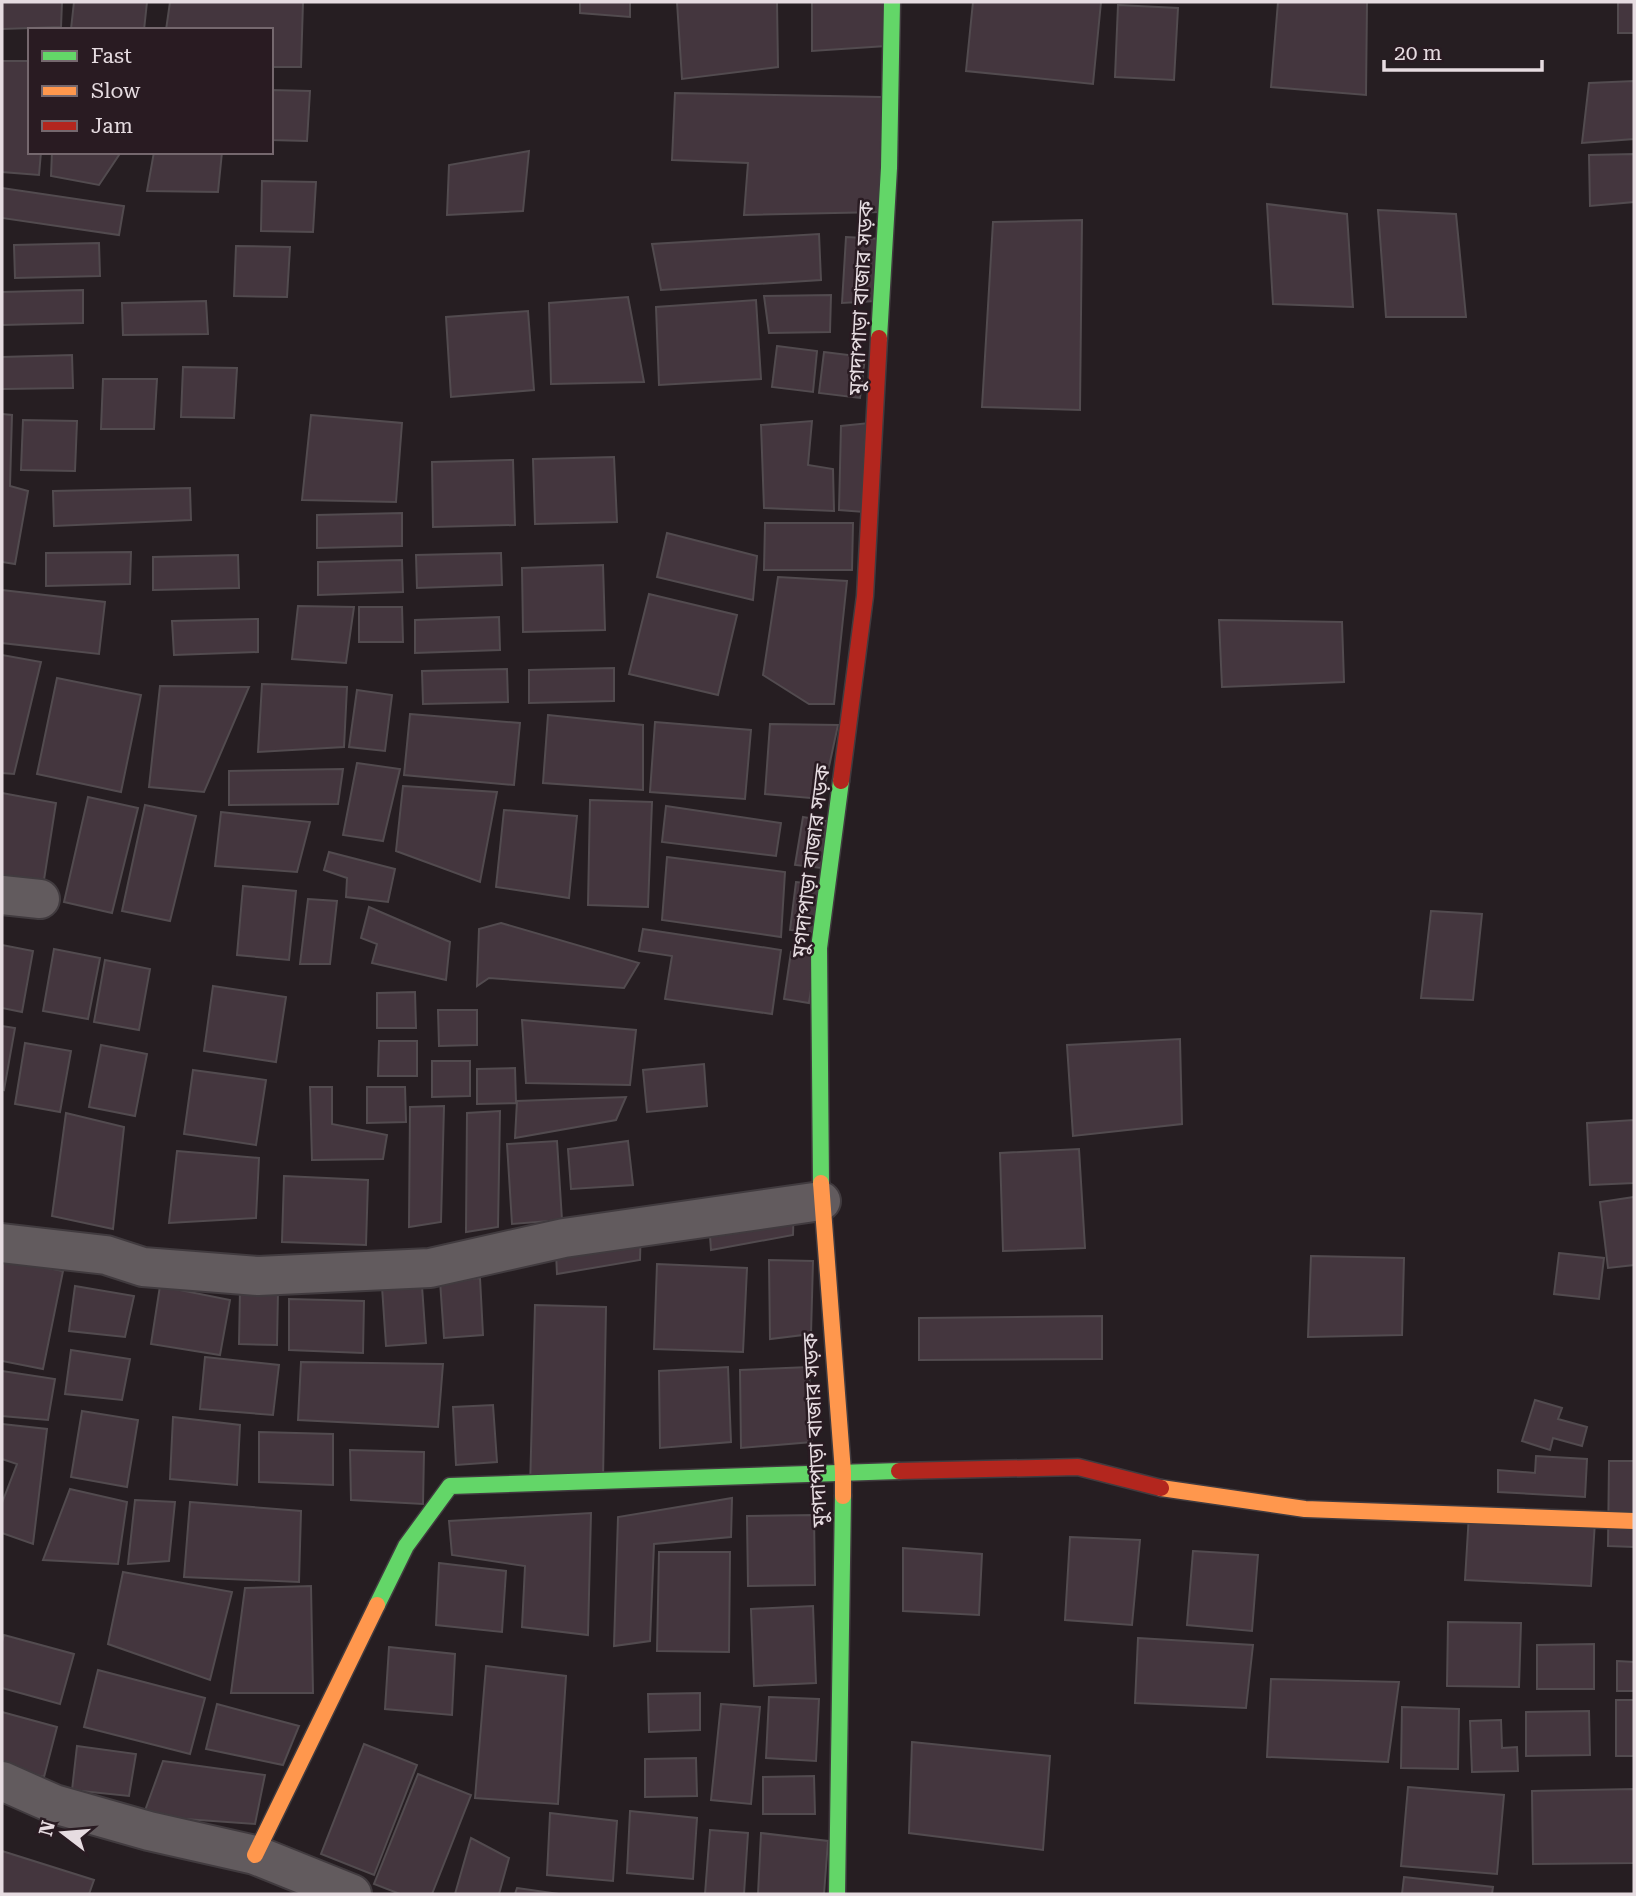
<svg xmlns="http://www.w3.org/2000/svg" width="1636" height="1896" font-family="'Roboto Serif','Noto Sans Bengali',serif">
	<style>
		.building { fill: #44363e; stroke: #524b4f; stroke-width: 2 }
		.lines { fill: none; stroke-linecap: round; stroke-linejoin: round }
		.street-casing { stroke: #413b3f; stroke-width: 42 }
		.fast-casing { stroke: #413b3f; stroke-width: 19 }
		.slow-casing { stroke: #413b3f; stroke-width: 19 }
		.jam-casing { stroke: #413b3f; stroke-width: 19 }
		.street { stroke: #625b5e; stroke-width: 38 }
		.fast { stroke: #63d668; stroke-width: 16 }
		.slow { stroke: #ff974d; stroke-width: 16 }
		.jam { stroke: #b3261e; stroke-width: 16 }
		.labels { text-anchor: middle; stroke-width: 5; stroke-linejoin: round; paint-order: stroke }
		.street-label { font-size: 21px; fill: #e6dce1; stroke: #291b22 }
	</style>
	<rect width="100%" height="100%" fill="#261e22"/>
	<path class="building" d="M2,2H62L61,27L2,29Z
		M74,2H147L144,30L71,29Z
		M170,2H303L301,67H271V30H166Z
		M580,2H630V17L580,13Z
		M677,2H777L778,67L682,79Z
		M812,2H887L886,46L812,51Z
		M973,2H1101L1093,84L966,71Z
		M1278,2H1367L1366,95L1271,87Z
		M1618,2H1634V33H1618Z
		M1118,5L1178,8L1174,80L1115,77Z
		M2,61H30V152H41L39,175L2,172Z
		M1634,81V139L1582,143L1589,83Z
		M271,90L310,91L307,141L271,140Z
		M675,93L882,97V212L744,215L748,163L672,160Z
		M529,151L523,211L447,215L449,165Z
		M52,152H121L99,185L51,176Z
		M154,152H222L218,192L147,191Z
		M1634,154V202L1590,206L1589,155Z
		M262,181L316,182L313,232L261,231Z
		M2,188L124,206L119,235L2,218Z
		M1267,204L1347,214L1353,307L1273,304Z
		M1378,210L1456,214L1466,317H1386Z
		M1082,220L1080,410L982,407L993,222Z
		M819,234L821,280L661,290L652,244Z
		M846,237L882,239L876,301L842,303Z
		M99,243L100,276L15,278L14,245Z
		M236,246L290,247L287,297L234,296Z
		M83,290V323L2,325V292Z
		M831,295L830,332L769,333L764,296Z
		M628,297L644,382L551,384L549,303Z
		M756,300L761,379L659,385L656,307Z
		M206,301L208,334L123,335L122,303Z
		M528,311L534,390L451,397L446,317Z
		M777,346L817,351L813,392L772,387Z
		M824,352L865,357L860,398L819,393Z
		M72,355L73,388L2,389V357Z
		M183,367L237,368L234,418L181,417Z
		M103,379H157L154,429H101Z
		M2,414L12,415L10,486L28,491L15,564L2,562Z
		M311,415L402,423L396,502L302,500Z
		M23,420L77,421L75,471L21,470Z
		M812,421L808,465L833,469L834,511L764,508L761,425Z
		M869,423L864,512L839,510L841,426Z
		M614,457L617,522L535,524L533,459Z
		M513,460L515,525L433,527L432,462Z
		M190,488L191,520L54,526L53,491Z
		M402,513V546L317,548V515Z
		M765,523H853L852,570H764Z
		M667,533L757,556L753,600L657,577Z
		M131,552L130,584L46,586V553Z
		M501,553L502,585L417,588L416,555Z
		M238,555L239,588L153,590V557Z
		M402,560L403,592L318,595V562Z
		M603,565L605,630L523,632L522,568Z
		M778,577L847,581L834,704H809L763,675Z
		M2,590L105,602L99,654L2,643Z
		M649,594L737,615L718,695L629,674Z
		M298,606L354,607L346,663L292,659Z
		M359,607H402L403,642H359Z
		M499,617L500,650L415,653V620Z
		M258,619V652L174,655L172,621Z
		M1219,620L1342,622L1344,682L1222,687Z
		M2,655L41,662L14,774L2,773Z
		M614,668V701L529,703V670Z
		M507,669L508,702L423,704L422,671Z
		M57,678L141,695L121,792L37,774Z
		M262,684L347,687L344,747L258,752Z
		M160,686L249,687L204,792L149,787Z
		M357,690L392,695L385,751L349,747Z
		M410,714L520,723L514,785L404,775Z
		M548,715L643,725V790L543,783Z
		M655,722L751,730L745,799L650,792Z
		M770,724L838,725L822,799L765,794Z
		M357,763L400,769L383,841L343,835Z
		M343,769L338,804L229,805V771Z
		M403,786L497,792L480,882L396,851Z
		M2,793L56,803L41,899L2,892Z
		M88,797L138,808L112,913L64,902Z
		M590,800L652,802L648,907L588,905Z
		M145,805L196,816L170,921L122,911Z
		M666,806L781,823L776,856L662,842Z
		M504,810L577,816L569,898L496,887Z
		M221,812L310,822L297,872L215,866Z
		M803,817L827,821L821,868L795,865Z
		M329,852L395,869L388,902L346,897L347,878L324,870Z
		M667,857L785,872L781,937L662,920Z
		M796,882L821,885L814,933L790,930Z
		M243,886L296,891L289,960L237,955Z
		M308,899L337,901L330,964H300Z
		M369,907L450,942L446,980L372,963L377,944L361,938Z
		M1431,911L1482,914L1473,1000L1421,998Z
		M501,923L639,963L624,988L489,978L477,986L479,929Z
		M643,929L781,950L772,1014L665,999L672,956L639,951Z
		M2,945L33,951L22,1012L2,1008Z
		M54,949L100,958L88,1019L43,1011Z
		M791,952L816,956L809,1003L784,999Z
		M105,960L150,969L139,1030L94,1022Z
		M213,986L286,997L276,1062L204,1051Z
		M415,992L416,1028H377V993Z
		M438,1010H477V1045L439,1046Z
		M522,1020L636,1030L630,1085L526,1083Z
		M2,1026L15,1028L4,1090L2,1089Z
		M1180,1039L1182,1124L1073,1136L1067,1045Z
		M379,1041H417V1076H378Z
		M25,1043L71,1051L60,1112L15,1104Z
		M101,1045L147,1054L135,1116L89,1107Z
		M432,1061H470V1096L432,1097Z
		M704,1064L707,1106L647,1112L643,1070Z
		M515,1068L516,1103L477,1104V1069Z
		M193,1070L266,1080L256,1145L184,1134Z
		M310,1087H332V1124L387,1135L383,1159L312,1160Z
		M367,1087H405L406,1122L367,1123Z
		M626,1097L616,1120L515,1138L517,1101Z
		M444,1106L441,1222L409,1227L410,1107Z
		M500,1111L498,1227L466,1232L467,1113Z
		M66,1113L124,1127L113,1229L52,1216Z
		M1634,1120V1183L1590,1185L1587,1123Z
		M557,1141L562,1220L512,1224L507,1144Z
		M628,1141L633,1185L571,1189L568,1149Z
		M1079,1149L1085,1248L1003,1251L1000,1153Z
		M177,1151L259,1158L256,1218L169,1223Z
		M284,1176L368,1180L366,1245L282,1242Z
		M1634,1197V1265L1608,1268L1600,1202Z
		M794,1199L793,1235L711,1250L708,1208Z
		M641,1223L640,1260L557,1274L555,1232Z
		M1559,1253L1604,1258L1599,1299L1554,1294Z
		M1311,1256L1404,1258L1402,1335L1308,1337Z
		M3,1259L63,1271L43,1369L2,1361Z
		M769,1260L813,1261L811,1334L770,1339Z
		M657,1264L747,1268L743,1352L654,1349Z
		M480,1278L483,1335L444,1338L440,1281Z
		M75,1286L134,1296L125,1337L69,1331Z
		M160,1286L230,1300L220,1355L151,1344Z
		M422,1286L426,1343L386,1346L382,1287Z
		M240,1289L278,1290L277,1345L239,1344Z
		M289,1299L364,1301L363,1353L289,1350Z
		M535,1305L606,1307L603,1480L530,1488Z
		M1102,1316V1359L919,1360V1318Z
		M71,1350L130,1359L122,1400L65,1394Z
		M205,1357L279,1365L273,1415L200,1409Z
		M301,1362L443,1364L438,1427L298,1420Z
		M728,1367L731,1442L660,1448L659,1371Z
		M809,1367L812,1442L741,1448L740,1370Z
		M2,1371L55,1379L48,1420L2,1416Z
		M1535,1400L1562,1408L1558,1419L1587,1427L1582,1446L1553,1438L1550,1450L1522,1441Z
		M493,1405L497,1462L456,1465L453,1407Z
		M82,1411L138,1420L127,1487L71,1477Z
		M173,1417L240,1425L237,1485L170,1479Z
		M2,1424L47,1429L33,1544L2,1533V1503L17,1464L2,1459Z
		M259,1432L333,1434V1485L259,1482Z
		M350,1450L424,1452L423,1504L351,1500Z
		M1536,1456L1587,1459L1585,1497L1498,1492V1470L1535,1473Z
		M1609,1461H1634V1547L1608,1546Z
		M70,1489L127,1502L118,1564L43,1560Z
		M732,1498L731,1537L654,1544L650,1641L614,1646L618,1517Z
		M135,1500L175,1502L169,1561L128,1564Z
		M190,1502L301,1511L299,1582L184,1577Z
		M591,1513L588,1635L522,1627L525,1566L452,1555L449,1521Z
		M1469,1514L1595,1521L1591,1586L1465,1580Z
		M814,1515L815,1585L748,1586L747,1516Z
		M1070,1537L1140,1540L1132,1625L1065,1620Z
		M903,1548L982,1554L979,1615L903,1611Z
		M1193,1551L1258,1555L1252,1631L1187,1625Z
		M659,1552H730L729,1652L657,1651Z
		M439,1563L506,1571L502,1632L436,1625Z
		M123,1572L232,1592L210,1680L108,1644Z
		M311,1586L313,1693H231L245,1588Z
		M813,1606L816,1683L754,1686L751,1609Z
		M1448,1622L1521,1623L1519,1687L1447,1686Z
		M4,1635L74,1654L60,1704L2,1688V1642Z
		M1138,1638L1253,1645L1246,1708L1135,1703Z
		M1594,1644V1689H1537V1645Z
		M389,1647L455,1654L452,1715L385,1709Z
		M1617,1661L1634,1662V1691H1617Z
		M486,1666L566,1676L558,1804L475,1798Z
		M98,1670L205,1698L190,1754L84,1727Z
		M1271,1679L1399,1682L1388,1762L1267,1757Z
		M700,1693V1730L649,1732L648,1694Z
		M769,1697L819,1699L816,1761L766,1758Z
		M1616,1700H1634V1756H1616Z
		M217,1704L299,1726L283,1765L206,1749Z
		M721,1704L760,1707L751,1804L711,1800Z
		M1402,1707L1459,1709L1458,1769L1401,1768Z
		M1589,1711L1590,1755L1526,1756V1712Z
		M2,1712L57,1727L44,1777L2,1766Z
		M1501,1720L1502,1748L1517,1747L1518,1771L1472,1772L1470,1721Z
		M912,1742L1050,1756L1043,1850L909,1833Z
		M364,1744L417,1765L374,1875L321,1854Z
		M77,1746L136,1754L129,1796L72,1790Z
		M696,1758L697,1796L645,1797V1759Z
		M163,1761L265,1775L255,1824L143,1816Z
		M418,1774L471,1795L432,1894H400L374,1884Z
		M814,1776L815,1814H763V1777Z
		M1408,1787L1504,1795L1497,1874L1401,1866Z
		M1634,1789V1863L1533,1864L1532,1791Z
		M630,1811L697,1818L693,1879L627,1873Z
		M550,1813L617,1821L613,1881L547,1875Z
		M710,1830L748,1833L744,1894H705Z
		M761,1833L828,1841L824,1894H758Z
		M471,1838L509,1858L499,1894H455Z
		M2,1851L94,1880L89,1894H2Z
		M1404,1877L1493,1887L1492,1894H1402Z
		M517,1888L559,1894H515Z"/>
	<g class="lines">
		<defs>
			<path id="street" d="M2,895L40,899
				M2,1243L106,1255L143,1267L258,1276L430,1268L564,1238L821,1201
				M2,1781L54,1804L149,1831L255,1855L352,1894"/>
			<path id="fast" d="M879,338L889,168L892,2
				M821,1183L819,948L841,781
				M377,1605L406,1546L450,1486L899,1471
				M837,1894L843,1496"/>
			<path id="slow" d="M821,1183L843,1472V1496
				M1161,1488L1305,1509L1634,1521
				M255,1855L377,1605"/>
			<path id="jam" d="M841,781L865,596L879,338
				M899,1471L1078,1467L1161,1488"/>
		</defs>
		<use href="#street" class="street-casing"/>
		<use href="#fast" class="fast-casing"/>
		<use href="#slow" class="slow-casing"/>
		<use href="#jam" class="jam-casing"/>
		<use href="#street" class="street"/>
		<use href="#fast" class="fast"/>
		<use href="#slow" class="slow"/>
		<use href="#jam" class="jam"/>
	</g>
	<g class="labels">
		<g class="street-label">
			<text transform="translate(861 298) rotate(-87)" y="7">মুগদাপাড়া বাজার সড়ক</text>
			<text transform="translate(811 861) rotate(-83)" y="7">মুগদাপাড়া বাজার সড়ক</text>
			<text transform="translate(815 1430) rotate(-93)" y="7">মুগদাপাড়া বাজার সড়ক</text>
		</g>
	</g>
	<rect width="1636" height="1896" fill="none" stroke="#e6dce1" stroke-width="7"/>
	<rect x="28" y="28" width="245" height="126" fill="#291b22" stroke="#75686e" stroke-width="2"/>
	<rect x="42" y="51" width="35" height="10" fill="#63d668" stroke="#75686e" stroke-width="2"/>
	<text x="91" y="63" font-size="21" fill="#e6dce1">Fast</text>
	<rect x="42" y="86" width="35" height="10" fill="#ff974d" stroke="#75686e" stroke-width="2"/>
	<text x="91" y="98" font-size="21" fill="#e6dce1">Slow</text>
	<rect x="42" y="121" width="35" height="10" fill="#b3261e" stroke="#75686e" stroke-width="2"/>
	<text x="91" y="133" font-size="21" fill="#e6dce1">Jam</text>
	<g transform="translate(63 1833) rotate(286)" stroke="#291b22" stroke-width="5" paint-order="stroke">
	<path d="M0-5L12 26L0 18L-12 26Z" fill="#e6dce1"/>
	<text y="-10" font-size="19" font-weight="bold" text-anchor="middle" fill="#e6dce1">N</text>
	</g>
	<path d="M1384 60v10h158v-10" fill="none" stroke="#e6dce1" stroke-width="3.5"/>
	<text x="1394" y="60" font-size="21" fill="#e6dce1" stroke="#291b22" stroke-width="5" paint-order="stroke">20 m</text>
</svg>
